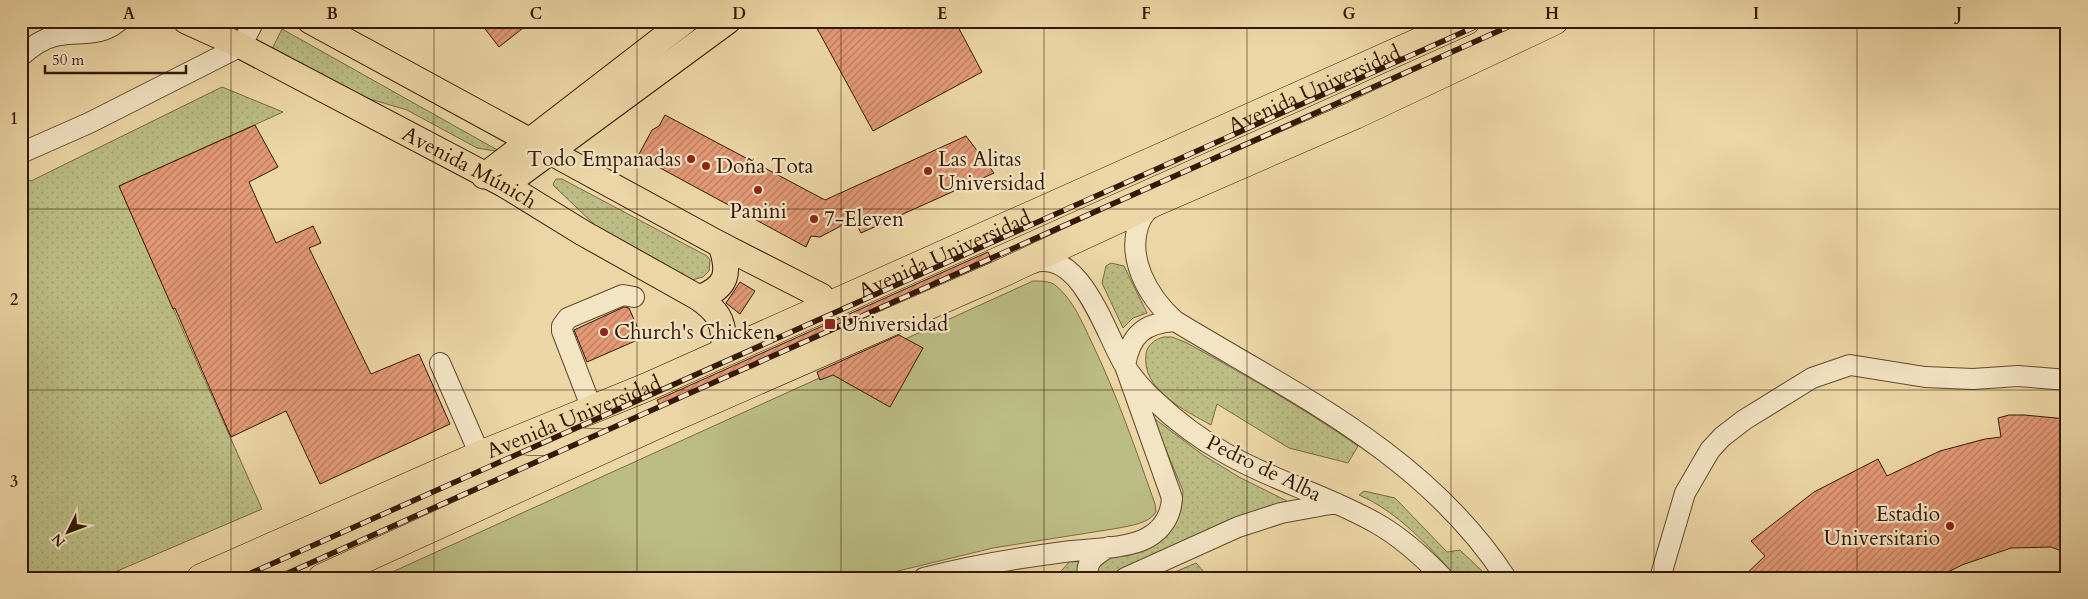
<svg xmlns="http://www.w3.org/2000/svg" width="2088" height="599" font-family="Cardo,serif">
	<style>
		.grass { fill: url(#grass-dots); stroke: #786a44 }
		.park { fill: #bbbd84; stroke: #786a44 }
		.building { fill: url(#building-hatch); stroke: #341804 }
		.lines { fill: none; stroke-linecap: round; stroke-linejoin: round }
		.minor-casing { stroke: #62482c; stroke-width: 22 }
		.major-casing { stroke: #341804; stroke-width: 27 }
		.highway-casing { stroke: #341804; stroke-width: 29 }
		.minor { stroke: #f3e4c4; stroke-width: 20 }
		.major { stroke: #ecd6a5; stroke-width: 25 }
		.highway { stroke: #ecd6a5; stroke-width: 28 }
		.rail-casing { stroke: #341804; stroke-width: 5.5 }
		.rail { stroke: #f3e4c4; stroke-width: 4; stroke-dasharray: 11; stroke-linecap: butt }
		.grid { fill: none; stroke: #341804; stroke-width: 1; stroke-opacity: 0.55 }
		.poi-dot { fill: #8f2418; stroke: #f3e4c4; stroke-width: 2 }
		.labels { text-anchor: middle; stroke-width: 4.5; stroke-linejoin: round; paint-order: stroke }
		.street-label { font-size: 21px; fill: #341804; stroke: #f3e4c4 }
		.poi-label { font-size: 21px; fill: #341804; stroke: #f3e4c4; text-anchor: start }
		.neatline { fill: none; stroke: #341804; stroke-width: 2 }
		.grid-label { font-size: 16px; text-anchor: middle; font-weight: bold; fill: #341804 }
	</style>
	<defs>
		<pattern id="grass-dots" width="8" height="8" patternUnits="userSpaceOnUse" patternTransform="scale(1.25)"><rect width="8" height="8" fill="#bbbd84"/><path d="M2 2h.1M6 6h.1" fill="none" stroke="#a1a270" stroke-width="1.8" stroke-linecap="round"/></pattern>
		<pattern id="building-hatch" width="6" height="6" patternUnits="userSpaceOnUse" patternTransform="scale(1.25)"><rect width="6" height="6" fill="#e39976"/><path d="M-1 1l2-2M0 6l6-6M5 7l2-2" fill="none" stroke="#b97c5f"/></pattern>
	</defs>
	<rect width="100%" height="100%" fill="#ecd6a5"/>
	<filter id="stains"><feTurbulence type="fractalNoise" baseFrequency=".004" numOctaves="4"/><feColorMatrix values="0 0 0 0 .2 0 0 0 0 .09 0 0 0 0 .02 0 0 0 .5 -.17"/></filter>
	<radialGradient id="worn" r=".72"><stop offset=".6" stop-color="#630" stop-opacity="0"/><stop offset="1" stop-color="#630" stop-opacity=".3"/></radialGradient>
	<path class="grass" d="M282,29L501,152L477,148L407,110L343,91L271,51Z
		M222,87L283,112L119,186L262,509L101,578H21V177L31,181Z
		M556,179H562L707,256L710,260L709,271L703,277L692,280L598,228L554,186L553,184Z
		M1111,263L1124,266L1147,313L1133,318L1123,328L1102,283L1106,266Z
		M1164,337H1172L1185,342C1244,374 1303,408 1358,446L1348,463L1289,448L1217,404L1211,425C1186,411 1141,390 1146,354C1147,345 1155,339 1164,337Z
		M1155,419L1203,455L1239,477L1287,501L1286,504L1107,578H1091L1100,560C1142,552 1182,544 1183,491L1154,421Z
		M1364,491L1395,498L1447,552L1460,550L1484,573L1492,578H1457C1429,546 1398,512 1359,495Z
		M1088,559L1085,578H1055L1070,561Z
		M1196,563L1204,572L1198,578H1161Z"/>
	<path class="park" d="M1033,281C1040,281 1050,281 1055,285C1073,299 1083,324 1092,343C1117,395 1136,450 1155,504L1156,512C1148,524 1132,525 1119,528L993,548L869,578H379Z"/>
	<path class="building" d="M479,21H532L499,47Z
		M813,21H955L982,72L873,131Z
		M665,115L825,200L966,136L994,173L861,233L854,219L820,237L811,236L806,247L638,156L652,130L659,126Z
		M255,125L278,167L249,182L276,243L313,226L321,243L309,248L371,374L419,354L450,424L320,484L286,411L231,437L175,308L173,309L119,186Z
		M988,252L992,261L660,406L657,400Z
		M740,282L755,291L740,314L726,303Z
		M624,307L629,308L642,338L587,362L574,330Z
		M899,335L923,348L890,407L833,375L820,380L817,372Z
		M2009,415H2024L2067,419V553L2051,547L2011,548L1962,565L1936,578H1742L1765,556L1751,541L1814,492L1878,459L1887,476L1940,451L1985,439L2001,437L1998,418Z"/>
	<g class="lines">
		<defs>
			<path id="minor" d="M21,56C31,47 42,39 55,36C79,30 98,39 119,21
				M21,153L89,123L241,46L254,21
				M1153,203C1149,208 1144,214 1141,219C1124,256 1148,297 1175,321C1297,395 1426,455 1506,578
				M1032,263C1081,246 1106,336 1125,366C1133,378 1144,391 1155,401C1175,420 1200,439 1225,453C1273,481 1327,495 1376,523C1401,537 1423,557 1443,578
				M440,363L480,455
				M592,409L562,331V326L568,318L623,295L634,297
				M924,578C970,566 1017,558 1064,552C1087,549 1127,549 1147,538C1162,530 1171,516 1172,498L1125,366C1130,335 1144,323 1175,321
				M1089,578C1083,562 1097,554 1109,547
				M1125,578L1238,527L1281,513L1336,503
				M1660,578L1685,493L1710,450L1722,437L1744,420L1812,378L1850,365L1925,377L1973,379L2018,376L2067,380"/>
			<g id="major">
				<path id="s1" d="M186,21L241,46L505,185L583,233L699,298C717,311 723,319 724,342"/>
				<path d="M310,21L721,245L821,296"/>
				<path d="M484,176L685,21"/>
				<path d="M505,185L728,21"/>
				<path d="M699,298C728,287 730,273 721,245"/>
			</g>
			<g id="highway">
				<path d="M528,441L612,443"/>
				<path id="s2" d="M201,578L480,455L647,387L1466,21"/>
				<path d="M322,578L663,422L998,275L1153,203L1355,115L1554,21"/>
			</g>
		</defs>
		<use href="#minor" class="minor-casing"/>
		<use href="#major" class="major-casing"/>
		<use href="#highway" class="highway-casing"/>
		<use href="#minor" class="minor"/>
		<use href="#major" class="major"/>
		<use href="#highway" class="highway"/>
		<defs>
			<path id="rail" d="M240,578L1488,21
				M277,578L1521,21"/>
		</defs>
		<use href="#rail" class="rail-casing"/>
		<use href="#rail" class="rail"/>
	</g>
	<path class="grid" d="M231,21V578M434,21V578M637,21V578M841,21V578M1044,21V578M1247,21V578M1451,21V578M1654,21V578M1857,21V578M21,209H2067M21,390H2067"/>
	<g class="poi-dot">
		<circle cx="691" cy="159" r="5"/>
		<circle cx="706" cy="166" r="5"/>
		<circle cx="928" cy="171" r="5"/>
		<circle cx="758" cy="190" r="5"/>
		<circle cx="814" cy="219" r="5"/>
		<rect x="824" y="318" width="12" height="12" rx="2.5"/>
		<circle cx="604" cy="332" r="5"/>
		<circle cx="1950" cy="526" r="5"/>
	</g>
	<g class="labels">
		<g class="street-label">
			<text dy="7" stroke="none"><textPath href="#s2" startOffset="1216">Avenida Universidad</textPath></text>
			<text dy="7" stroke="none"><textPath href="#s1" startOffset="319">Avenida Múnich</textPath></text>
			<text dy="7" stroke="none"><textPath href="#s2" startOffset="811">Avenida Universidad</textPath></text>
			<text dy="7" stroke="none"><textPath href="#s2" startOffset="406">Avenida Universidad</textPath></text>
			<text transform="translate(1264 468) rotate(26)" y="7">Pedro de Alba</text>
		</g>
		<g class="poi-label">
			<text x="681" y="166" text-anchor="end">Todo Empanadas</text>
			<text x="938" y="166">Las Alitas<tspan x="938" dy="24">Universidad</tspan></text>
			<text x="716" y="173">Doña Tota</text>
			<text x="758" y="218" text-anchor="middle">Panini</text>
			<text x="824" y="226">7-Eleven</text>
			<text x="841" y="331">Universidad</text>
			<text x="614" y="339">Church's Chicken</text>
			<text x="1940" y="521" text-anchor="end">Estadio<tspan x="1940" dy="24">Universitario</tspan></text>
		</g>
	</g>
	<rect width="2088" height="599" fill="none" stroke="#ecd6a5" stroke-width="55"/>
	<g transform="translate(68 532) rotate(228)" stroke="#f3e4c4" stroke-width="4" paint-order="stroke">
	<path d="M0-4L9 19L0 12L-9 19Z" fill="#341804"/>
	<text y="-8" font-size="14" font-weight="bold" text-anchor="middle" fill="#341804">N</text>
	</g>
	<path d="M45 65v8h141v-8" fill="none" stroke="#341804" stroke-width="2.5"/>
	<text x="52" y="65" font-size="15" fill="#341804" stroke="#f3e4c4" stroke-width="4" paint-order="stroke">50 m</text>
	<rect x="28" y="28" width="2032" height="544" class="neatline"/>
	<g class="grid-label">
		<text x="129" y="19">A</text>
		<text x="332" y="19">B</text>
		<text x="536" y="19">C</text>
		<text x="739" y="19">D</text>
		<text x="942" y="19">E</text>
		<text x="1146" y="19">F</text>
		<text x="1349" y="19">G</text>
		<text x="1552" y="19">H</text>
		<text x="1756" y="19">I</text>
		<text x="1959" y="19">J</text>
		<text x="14" y="124">1</text>
		<text x="14" y="305">2</text>
		<text x="14" y="487">3</text>
	</g>
	<rect width="100%" height="100%" filter="url(#stains)"/>
	<rect width="100%" height="100%" fill="url(#worn)"/>
</svg>
